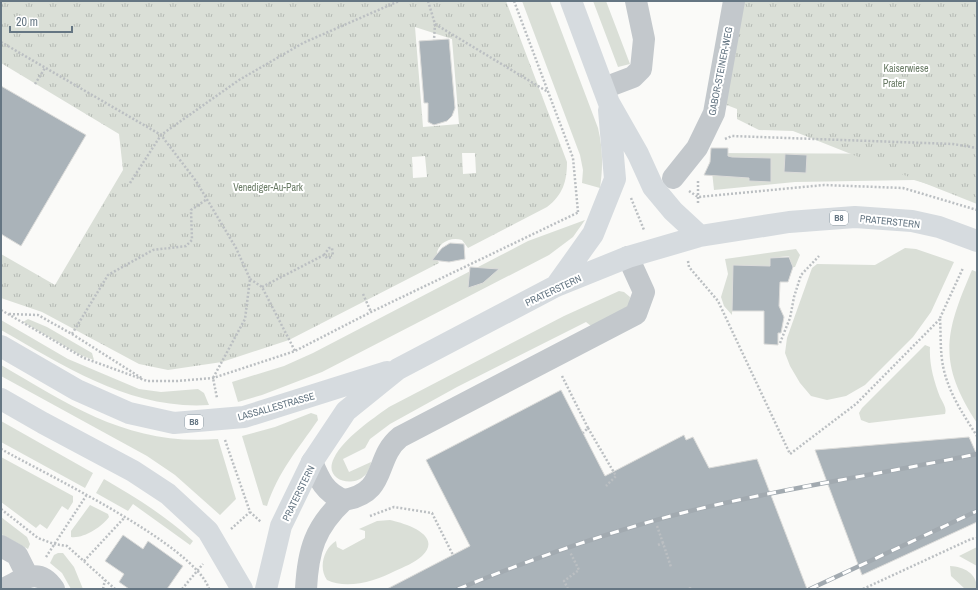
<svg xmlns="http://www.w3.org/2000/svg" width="978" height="590" font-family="'Archivo Narrow',sans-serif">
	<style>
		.green { fill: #dadfd7 }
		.park { fill: url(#park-tufts); fill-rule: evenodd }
		.building { fill: #aab3b9; stroke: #dcdcda }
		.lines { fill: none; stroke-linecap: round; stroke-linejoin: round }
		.path { stroke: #bbbfc2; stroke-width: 2.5; stroke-dasharray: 2 2; stroke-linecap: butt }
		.minor { stroke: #c3c8cc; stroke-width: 22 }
		.major { stroke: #d6dbdf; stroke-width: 22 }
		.rail-casing { stroke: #a2aab0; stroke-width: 4.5 }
		.rail { stroke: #fff; stroke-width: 3; stroke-dasharray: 9; stroke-linecap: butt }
		.labels { text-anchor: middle; stroke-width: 4; stroke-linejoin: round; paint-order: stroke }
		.shield { fill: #fff; stroke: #939fa8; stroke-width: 1 }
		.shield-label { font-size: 9px; font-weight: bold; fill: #657683 }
		.park-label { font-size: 10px; fill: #687a64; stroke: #fff }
		.street-label { font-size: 10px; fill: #657683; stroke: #fff }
	</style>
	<defs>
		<pattern id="park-tufts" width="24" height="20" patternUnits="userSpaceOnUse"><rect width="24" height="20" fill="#dadfd7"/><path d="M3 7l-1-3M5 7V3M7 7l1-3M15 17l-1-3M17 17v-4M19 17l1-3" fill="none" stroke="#b4b9b4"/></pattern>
	</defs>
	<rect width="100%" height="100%" fill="#fafaf8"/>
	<path class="green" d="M522,1H550L598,128C603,149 603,167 600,188L582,183L583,170L580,155Z
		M593,1H606L630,64L618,67Z
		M710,153L951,154L977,199L914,180L795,182L714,190Z
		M585,220L573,237L549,255L322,372L262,395L238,402L232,382L284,366L313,353L528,241Z
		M905,248L916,249L954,262L931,312L913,337L865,385L846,396L827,400L811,396L800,383L790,366L785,353L787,338L812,268L817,264L875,265Z
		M796,249L800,255L795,267H793L789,256L770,258V266L733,265L732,315L724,306L721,297L728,274L725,259Z
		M972,270L977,272V423C937,362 945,333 972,270Z
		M619,291L624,292L630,297L629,306L591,326L586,322L457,387L390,424L370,439L365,448L343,459L349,472L371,462C368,492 320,485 334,458C344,438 371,420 389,407L564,316Z
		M28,319L47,327L92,353L94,360L80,355L23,322Z
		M1,320L68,359L139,389L161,392L198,389L204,393L209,405C131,410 66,367 1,330Z
		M925,345L930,347C929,364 934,381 940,397C943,403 947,408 945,414L869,423L861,420L859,413L862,408Z
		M1,365C73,407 130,446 218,439L236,499L220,515L175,475L147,456L1,376Z
		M311,413L317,415L318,420C298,449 278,472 267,506L263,505L242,436L275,427Z
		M1,421L93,473L85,488L1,442Z
		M1,457L73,496V502L68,510L62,506L47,529L40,524L36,528L1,502Z
		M104,479C135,497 166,516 193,541L190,545L133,504L128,511L96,493Z
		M90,505L108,514L109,517C102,527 83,539 71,537V531Z
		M1,517L27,537L30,544L28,549L1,534Z
		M390,520C404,523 444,535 422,556C414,563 404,567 395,571C376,581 347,590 327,580C318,568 324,548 336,541L337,547L343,550L365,538V531L359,529L377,521Z
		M977,547V566L959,556Z
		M58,553H63L74,567L83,589H71L62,573L50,563L54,555Z
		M950,566C964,567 977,573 977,589H965L951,576Z"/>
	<path class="park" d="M1,1H506L567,162C567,181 563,195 547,207L468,248L462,240C447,235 431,248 439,263L289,340L222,362L168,370L139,364L42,312L1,298V254L55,285L123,170L119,134L1,63ZM415,27L452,39L459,124L423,127ZM462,153H475L476,173L463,174ZM425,156L427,177L413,178L412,157Z
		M724,1H977V204L793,131L759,130L737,119V109L711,99Z"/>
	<path class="building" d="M449,39L455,108L452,116L447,121L434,125L428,122V103H424L419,41Z
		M1,86L86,135L21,246L1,234Z
		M711,148H728V156L732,157L771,158V182L749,181V178L704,175L710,162Z
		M785,154L807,155L806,173L784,172Z
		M450,243L464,244L465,259L449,262L432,260L442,248Z
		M789,257L793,267L788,282H780L779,306L784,317L781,333H778V345L764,344V311H732L733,265L770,266V258Z
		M470,267L499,269L483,283L468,288Z
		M561,390L605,476L684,435L686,440L693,437L709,468L757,459L807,589H387L470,546L426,460Z
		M969,437L977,455V522L862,575L815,450Z
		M123,535L143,549L148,541L183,566L167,589H129L119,582L124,574L105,561Z"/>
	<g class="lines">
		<path class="path" d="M428,1L435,24L434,40
			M514,1L573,158L578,212
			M435,24L548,92
			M1,42L161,135L239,80L303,43L399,1
			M35,84L45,68
			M725,139L732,136L953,144L977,148
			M698,181V204
			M130,183L161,135L196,181L236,248L250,279L245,319L213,378L217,398
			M689,191L698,197L824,185L903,188L977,210
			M631,198L644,230
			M324,255L329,248H332L333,256
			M688,261L689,267L718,301L790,454L856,404L940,319
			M250,279L262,287L295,351
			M262,287L324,255L327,258L333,257
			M363,294L371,312
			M1,310L84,358L147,381H177L213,378L295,351L371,312L579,212
			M9,314L38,315L72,334L108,275L153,250L186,246L192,240L191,210L207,199
			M940,318L963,268
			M940,319C941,334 940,351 943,366C948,392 963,414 977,436
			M72,334L143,379
			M780,343L790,318L794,297L801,275L819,256
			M562,376L588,428L583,433
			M588,428L616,476L606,486
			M225,440L250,512L261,522
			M1,449C45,474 195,545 209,589
			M1,509L38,538L54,544L67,546L115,589
			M370,516L394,507L432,513L453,555
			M657,526L663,543
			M231,529L250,512
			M658,545L663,543L671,567
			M46,557L86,496
			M84,561L125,517
			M690,587V589
			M103,589L105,580
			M182,589L203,564
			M568,589L564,581L579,570L570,552
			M863,589L971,539L977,538"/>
		<path class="minor" d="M604,88L633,77L641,69L644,39L636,1
			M673,178L697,148L714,113L734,1
			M312,462C319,479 325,493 344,500C389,492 373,459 400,437L636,314L644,292L628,257
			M1,546L17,555L28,577
			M4,589C23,579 39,566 54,589
			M306,589C308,550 315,527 344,500"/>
		<path class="major" d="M571,1L609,103L638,154L653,187L673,211L700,236
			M556,286L593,234L615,179L609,110
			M1,346L77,390L129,413L174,423L244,417L387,372
			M1,399L43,423L133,471L168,494L208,531L242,589
			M266,589L281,526L312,462L346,411L398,369L556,286L628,257L700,236L789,222L855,217L912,221L939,227L977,241"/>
		<defs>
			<path id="rail" d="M458,589C534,558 611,531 690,511C785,488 881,474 977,454
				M810,589L977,511"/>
		</defs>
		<use href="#rail" class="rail-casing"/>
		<use href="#rail" class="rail"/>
	</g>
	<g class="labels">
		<g class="shield">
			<rect x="830" y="211" width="18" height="14" rx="3"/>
			<rect x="185" y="415" width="18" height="14" rx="3"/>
		</g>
		<g class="shield-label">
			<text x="839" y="221">B8</text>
			<text x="194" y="425">B8</text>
		</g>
		<g class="park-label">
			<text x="906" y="72">Kaiserwiese</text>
			<text x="894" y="87">Prater</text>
			<text x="268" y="191">Venediger-Au-Park</text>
		</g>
		<g class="street-label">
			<text transform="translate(720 71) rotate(-79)" y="4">GABOR-STEINER-WEG</text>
			<text transform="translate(890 221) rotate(6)" y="4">PRATERSTERN</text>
			<text transform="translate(553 290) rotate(-25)" y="4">PRATERSTERN</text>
			<text transform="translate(276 406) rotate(-16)" y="4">LASSALLESTRASSE</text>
			<text transform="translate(298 493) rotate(-64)" y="4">PRATERSTERN</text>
		</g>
	</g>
	<rect width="978" height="590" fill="none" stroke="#657683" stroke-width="4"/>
	<path d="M10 26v6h62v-6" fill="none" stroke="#657683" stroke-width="2"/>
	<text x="16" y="26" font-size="12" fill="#657683" stroke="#ffffff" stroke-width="3" paint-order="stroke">20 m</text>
</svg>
